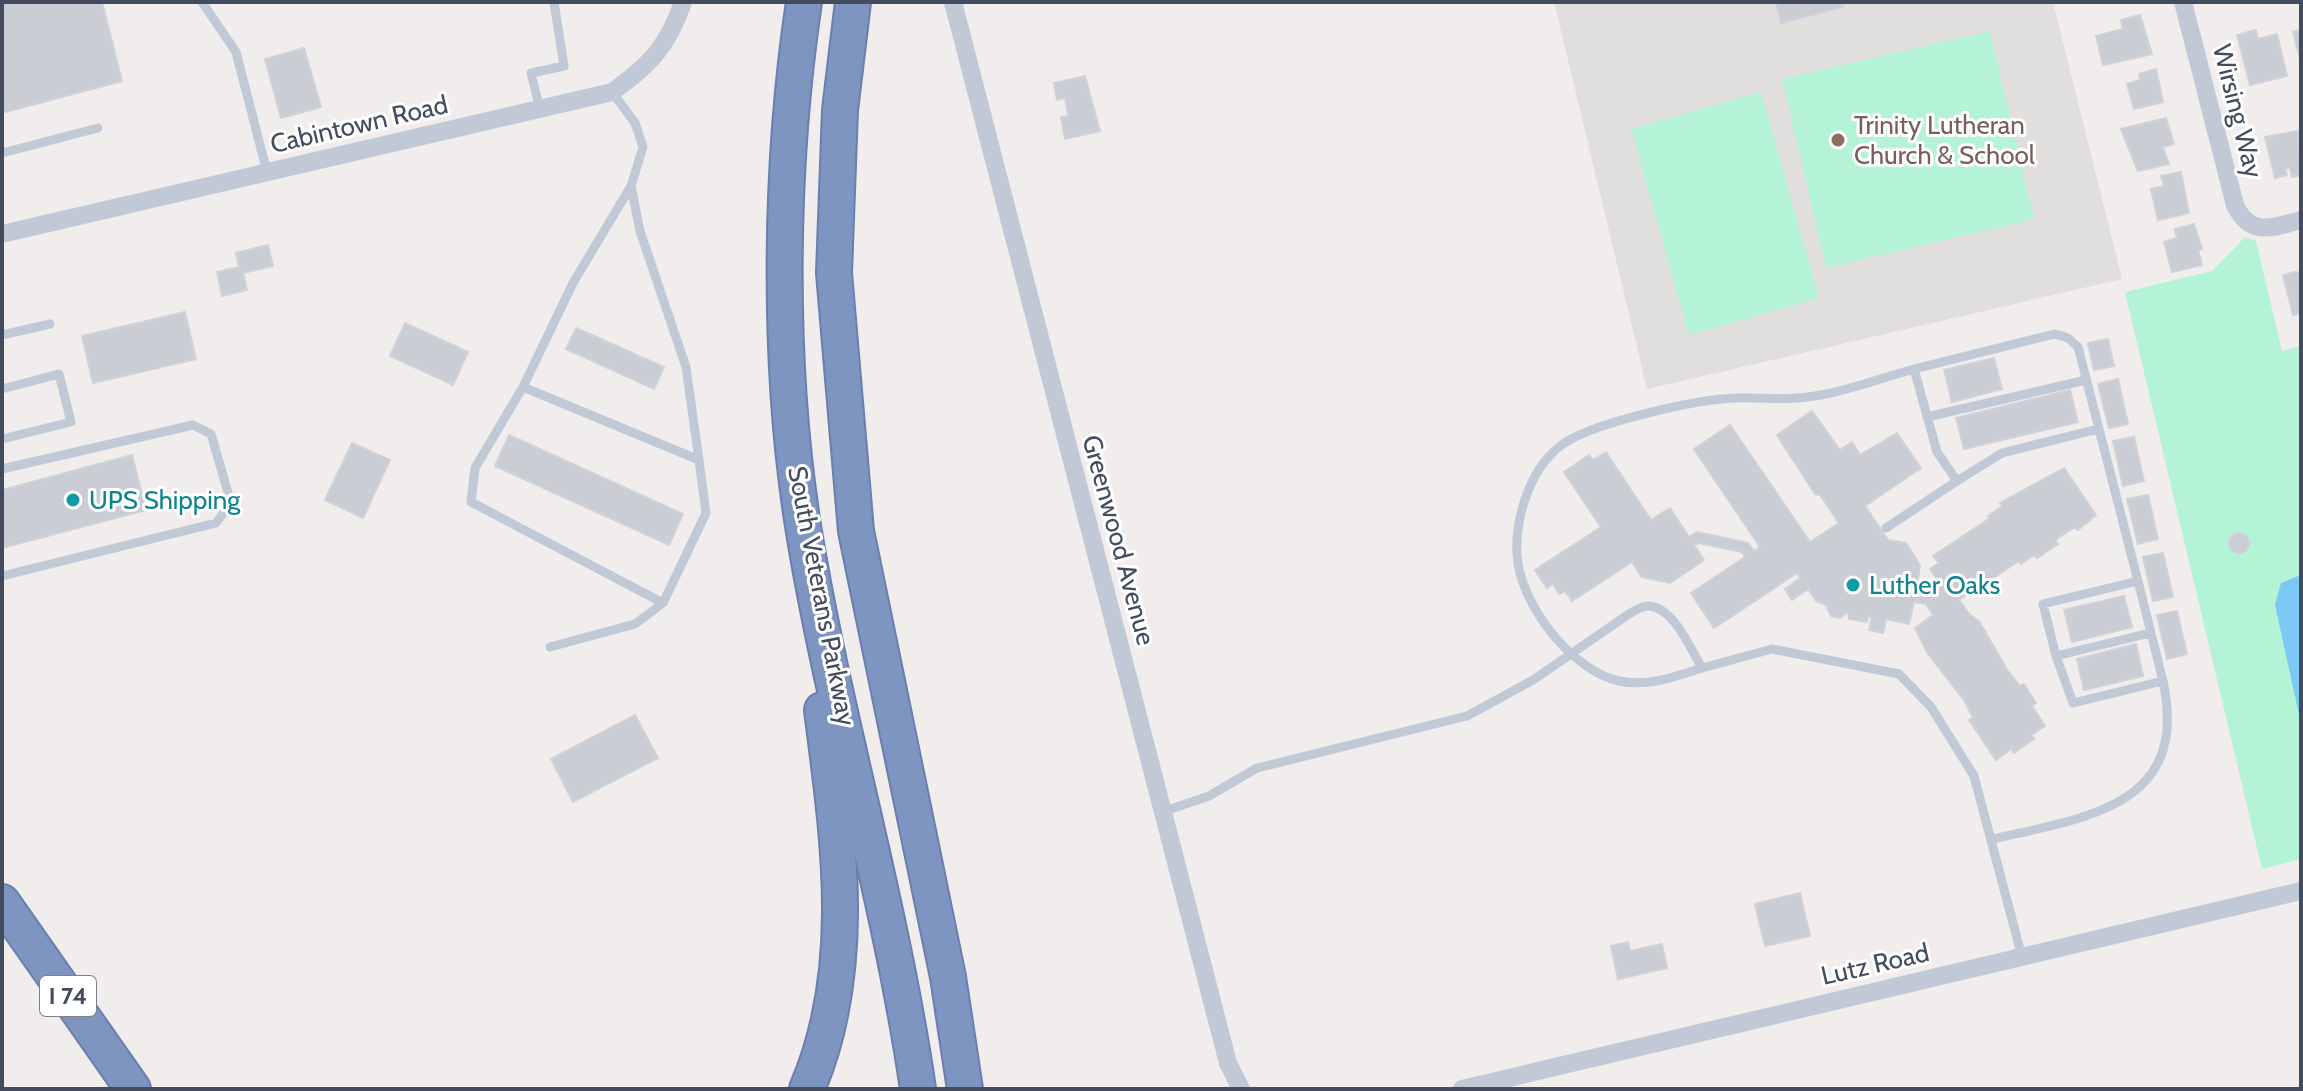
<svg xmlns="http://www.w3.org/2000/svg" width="2303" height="1091" font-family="Cabin,sans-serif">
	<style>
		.education { fill: #e1dede }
		.green { fill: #b5f3d7 }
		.water { fill: #7dc9f5 }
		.building { fill: #cbcdd5; stroke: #d0d1d9; stroke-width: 2 }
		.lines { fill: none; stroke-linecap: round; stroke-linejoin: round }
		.highway-casing { stroke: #6a7fad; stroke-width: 38 }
		.lane { stroke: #c1c9d6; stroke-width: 9 }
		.street { stroke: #c1c9d6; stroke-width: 18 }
		.highway { stroke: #7e94c1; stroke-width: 34 }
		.education-dot { fill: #8d6e63; stroke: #fff; stroke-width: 3 }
		.culture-dot { fill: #0f9aa8; stroke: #fff; stroke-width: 3 }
		.labels { text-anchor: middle; stroke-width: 6; stroke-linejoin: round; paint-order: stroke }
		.shield { fill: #fff; stroke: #7b828d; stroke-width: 2 }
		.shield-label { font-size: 24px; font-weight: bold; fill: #434c5c }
		.street-label { font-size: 26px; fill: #434c5c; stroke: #fff }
		.education-label { font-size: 26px; fill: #785e54; stroke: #fff; text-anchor: start }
		.culture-label { font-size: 26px; fill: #0d838f; stroke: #fff; text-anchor: start }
	</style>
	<rect width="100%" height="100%" fill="#f0edec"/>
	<path class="education" d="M1554,2H2053L2122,279L1647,389Z"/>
	<path class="green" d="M1990,31L2034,219L1826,268L1782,79Z
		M1761,92L1819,298L1689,335L1631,129Z
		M2245,237L2256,241L2282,351L2301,346V859L2262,869L2125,292L2212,271Z"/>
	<path class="water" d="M2301,575V724L2275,605L2281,583Z"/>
	<path class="building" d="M2,2H102L122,81L2,113Z
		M1776,2H1841L1843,7L1781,23Z
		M2140,15L2152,54L2103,65L2096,36L2123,29L2121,20Z
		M2256,30L2258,39L2277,34L2287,76L2250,85L2237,35Z
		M2301,30V63L2293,32Z
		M304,48L321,107L281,118L265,59Z
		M2156,69L2163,102L2134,109L2127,84L2140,80L2139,74Z
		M1085,76L1100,131L1065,139L1061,117L1068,116L1065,98L1057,100L1054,83Z
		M2166,118L2174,144L2163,147L2169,164L2138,171L2121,129Z
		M2298,131L2301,175L2292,177L2290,167L2285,169L2287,175L2275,178L2265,137Z
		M2181,172L2189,213L2158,220L2151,189L2164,186L2161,176Z
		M2194,224L2202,249L2198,250L2202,265L2172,272L2164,242L2177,238L2175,229Z
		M268,245L273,266L243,273L247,290L222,296L217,272L239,267L236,253Z
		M2295,272L2301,273V313L2293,315L2283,275Z
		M185,312L196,359L93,383L82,336Z
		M405,323L468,352L453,385L390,356Z
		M576,328L664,367L654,389L566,349Z
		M2108,339L2114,366L2094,370L2088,343Z
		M1994,358L2002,389L1952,402L1944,370Z
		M2118,379L2128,424L2109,428L2098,384Z
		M2070,390L2078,422L1964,449L1956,418Z
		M1812,411L1840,450L1852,442L1860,455L1897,433L1921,468L1865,506L1888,540L1906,543L1920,565L1916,592L1937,579L1930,569L1939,563L1933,556L1990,518L1988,516L2003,506L2000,503L2064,468L2096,515L2078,530L2075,527L2055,540L2058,544L2037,558L2034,555L2021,564L2019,561L1959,600L1970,615L1979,621L2008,671L2020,686L2024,684L2036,703L2032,706L2045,726L2031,735L2034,739L2014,753L2011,749L1996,760L1969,720L1973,718L1964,700L1928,654L1915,628L1933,615L1926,604L1914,602L1909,624L1886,619L1883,633L1869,630L1872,617L1868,616L1867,622L1849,619L1848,612L1840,618L1831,616L1826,605L1816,601L1808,589L1792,600L1785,589L1800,578L1797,573L1714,628L1691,593L1745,557L1742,552L1699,543L1694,545L1704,560L1670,583L1642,577L1632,562L1572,601L1565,591L1559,594L1553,584L1547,588L1535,570L1601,527L1564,472L1589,455L1593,460L1606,452L1651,520L1670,508L1689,537L1697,532L1748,543L1754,551L1760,547L1694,449L1730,425L1810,542L1839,523L1820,495L1815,494L1777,435Z
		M509,435L683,514L669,545L495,466Z
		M2134,437L2144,481L2123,486L2113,441Z
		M352,443L390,460L363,518L325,500Z
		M132,455L146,510L2,548V490Z
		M2148,495L2158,539L2138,544L2127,499Z
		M2229 543a10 10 0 1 1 20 0a10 10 0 1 1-20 0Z
		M2163,553L2173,597L2153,601L2143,557Z
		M2124,596L2132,627L2072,642L2064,610Z
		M2177,611L2187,654L2167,659L2157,615Z
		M2136,644L2143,676L2084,690L2077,659Z
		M635,715L658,758L573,802L551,759Z
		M1800,893L1810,936L1765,946L1755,904Z
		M1628,942L1630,951L1662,944L1667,968L1618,979L1611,946Z"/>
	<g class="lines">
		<defs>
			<path id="highway" d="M804,2C779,169 777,371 805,538C836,723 891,903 918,1089
				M853,2L840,110L834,273L856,531L948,977L965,1089
				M2,902L133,1089
				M807,1089C859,968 838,836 822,710"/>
		</defs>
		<use href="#highway" class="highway-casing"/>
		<path class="lane" d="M202,2L236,52L267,172
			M612,92L635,123L643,147L631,186L573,283L523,387L475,468L471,502L663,603
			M540,109L531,73L564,66L554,2
			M2,153L98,128
			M2,335L50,324
			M523,387L699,460L686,367L640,231L631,186
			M2,389L59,374L71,422L2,439
			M1927,417L2086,380
			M2,469L193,425L211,434L231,503L216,523L2,576
			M1957,481L2002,453L2098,429
			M1886,528L1957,481L1937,452L1914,369L2055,334L2068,338L2078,347L2138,581
			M550,647L635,624L663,603L706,513L699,460
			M2056,656L2150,633
			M1702,668C1675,677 1647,687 1619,681C1571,670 1520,604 1517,555C1515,516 1531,464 1566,442C1598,422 1697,399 1736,398C1756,397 1776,400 1796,398C1835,396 1877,379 1914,369
			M1162,812L1209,796L1257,768L1467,716L1533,680L1629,614C1634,611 1642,606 1647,606C1673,605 1691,650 1702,668L1772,649L1899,674L1931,707L1974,776L2022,957
			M1993,839C2087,817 2190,807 2163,681L2073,703L2056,656L2043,604L2138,581L2163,681"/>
		<path class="street" d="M953,2L1228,1063L1241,1089
			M2183,2L2235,205C2250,237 2272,228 2301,220
			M2,234L612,92C650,65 668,46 683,2
			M1462,1089L2301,891"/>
		<use href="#highway" class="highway"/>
	</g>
	<circle class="education-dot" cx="1838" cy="140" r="8"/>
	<g class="culture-dot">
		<circle cx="73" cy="500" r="8"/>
		<circle cx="1853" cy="585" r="8"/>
	</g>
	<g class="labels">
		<rect class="shield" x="40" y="976" width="56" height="40" rx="6"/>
		<g class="shield-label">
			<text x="68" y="1004">I 74</text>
		</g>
		<g class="street-label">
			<text transform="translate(2238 111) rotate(76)" y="9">Wirsing Way</text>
			<text transform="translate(359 124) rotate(-13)" y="9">Cabintown Road</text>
			<text transform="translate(1119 540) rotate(75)" y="9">Greenwood Avenue</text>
			<text transform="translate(822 596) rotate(79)" y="9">South Veterans Parkway</text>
			<text transform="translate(1875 964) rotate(-13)" y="9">Lutz Road</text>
		</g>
		<g class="education-label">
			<text x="1854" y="134">Trinity Lutheran<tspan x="1854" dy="30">Church &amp; School</tspan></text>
		</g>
		<g class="culture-label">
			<text x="89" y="509">UPS Shipping</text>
			<text x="1869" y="594">Luther Oaks</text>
		</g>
	</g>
	<rect width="2303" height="1091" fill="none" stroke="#434c5c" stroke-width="8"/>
</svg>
